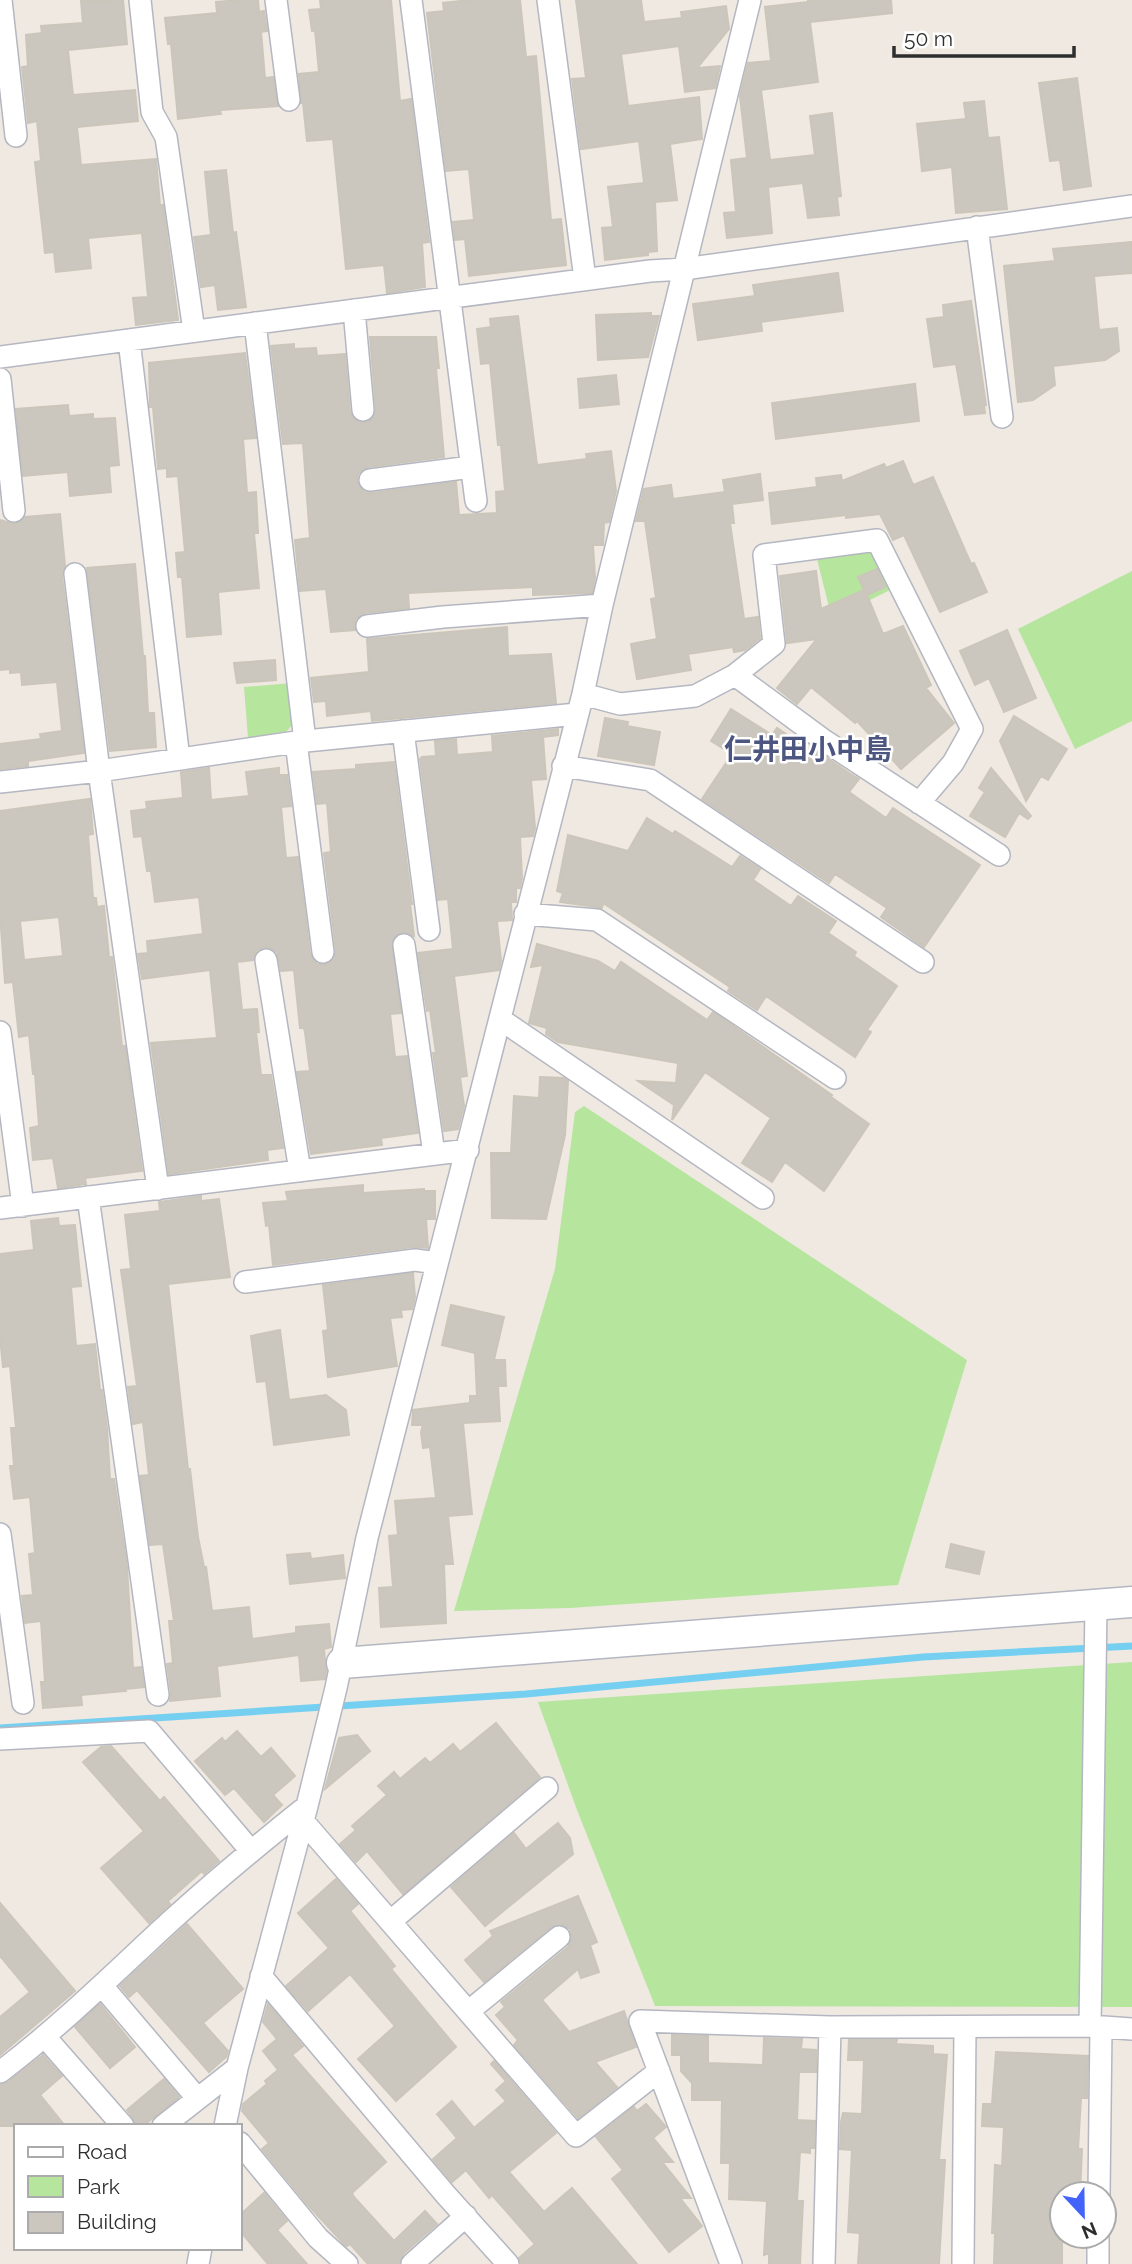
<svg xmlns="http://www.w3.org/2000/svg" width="1132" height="2264" font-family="Raleway,'Noto Sans JP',sans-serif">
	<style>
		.green { fill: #b6e59e }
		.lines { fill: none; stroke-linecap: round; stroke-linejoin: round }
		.stream { stroke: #75cff0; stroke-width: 7 }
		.building { fill: #cbc7bf; stroke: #cbc5ba; stroke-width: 2; fill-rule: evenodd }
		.street-casing { stroke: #b4b7c1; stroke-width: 24 }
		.secondary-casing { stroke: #b4b7c1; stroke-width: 33 }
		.street { stroke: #fff; stroke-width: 21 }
		.secondary { stroke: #fff; stroke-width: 30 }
		.labels { text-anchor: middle; stroke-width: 5; stroke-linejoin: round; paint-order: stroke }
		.quarter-label { font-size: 28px; font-weight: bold; fill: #4d5680; stroke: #fff }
	</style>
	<rect width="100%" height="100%" fill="#efe9e1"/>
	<path class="green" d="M864,547L874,556L890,590L832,619L816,555Z
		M1132,571V721L1075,749L1018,629Z
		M292,683L296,721L283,735L248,738L244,687Z
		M584,1106L967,1360L898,1585L570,1608L454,1611L555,1269L575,1112Z
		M1132,1662V2007L655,2006L577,1810L538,1702Z"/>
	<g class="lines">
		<path class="stream" d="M0,1728L526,1694L923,1657L1132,1646"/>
	</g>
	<path class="building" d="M123,0L127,44L68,50L73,95L135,90L138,121L77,127L81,165L156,159L160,205H163L178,320L136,325L133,298L148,297L142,233L88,238L91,268L56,272L54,252L45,253L35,162L41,161L37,121L28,123L22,67L28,66L26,35L42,33L41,26L83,23L81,1Z
		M240,0H258L259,12L264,11L267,31L261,32L265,78L273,77L278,106L220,110L221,114L178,119L171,44H168L165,18L217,13L216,2Z
		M320,0H391L400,101L411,99L429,242L422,243L425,287L387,293L384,265L346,269L333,139L307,141L303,103H301L299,74L319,72L315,30L312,31L309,10L321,9Z
		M469,0H520L526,57L536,56L551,220L561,219L566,265L469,276L465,239L455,240L453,222L474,220L469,169L446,171L427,13L444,11L443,3Z
		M576,0H641L644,22L682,18L681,12L726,6L729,29L697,68L720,66L715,88L685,92L679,46L621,54L628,106L699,97L702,139L670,144L677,200L655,202L657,251L648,252V255L605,260L602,228L613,227L608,187L644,183L639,141L581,149L572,79L586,78Z
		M808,0H891L892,13L810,22L818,82L761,90L770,160L815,155L810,116L832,113L841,196L837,197L839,215L808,218L803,183L768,187L772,233L727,238L724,213L736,212L731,160L747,158L740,96L748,63L771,61L765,7L808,2Z
		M1077,78L1091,186L1064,190L1060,160L1050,161L1039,83Z
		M984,101L988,138L999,137L1007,209L956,213L952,167L922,171L917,124L966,119L964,103Z
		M226,170L233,233L236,232L246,307L218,310L215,285L201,287L194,237L211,235L205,172Z
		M1132,242V273L1094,276L1099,330L1117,328L1119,351L1105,360L1053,366L1055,385L1033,400L1018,402L1004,266L1055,261L1053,249Z
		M838,273L843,311L761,322L762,331L698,340L693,304L755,296L753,285Z
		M971,301L986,405H984L985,413L965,415L956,364L934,367L927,319L944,317L943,305Z
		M651,313V316H659L648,357L598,360L596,315Z
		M518,316L537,465L587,459L586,454L611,451L616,491L609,522L604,523L603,545H593L595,578L592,593L533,595V587L408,593L409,608L365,613L355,620V630L331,632L326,589L300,591L295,540L310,538L303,443L283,444L271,346L294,344V349L316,348L317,356L345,354L350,412L353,418L363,423L371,420L376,410L370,337H436L439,368H436L444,457L368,467L358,474L357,482L364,492L372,493L456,482L459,515L497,513L496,492L505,491L501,445H498L490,363L481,364L477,329L491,327L490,319Z
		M245,353L256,438L243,439L247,493L256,492L258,533H254L259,588L218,592L221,634L187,637L182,577H178L176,553L185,552L178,476L167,477V468L158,469L153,407H150V402L149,363Z
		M616,375L619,404L580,408L578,379Z
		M915,384L919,421L776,439L772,403Z
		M68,405L69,416L93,414V419L115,418L119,465L109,466L111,492L70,496L68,472L23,476L16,409Z
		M903,461L913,485L933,477L971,564L974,563L987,592L940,612L904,535L893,540L880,514L846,518V515L772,524L769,493L817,487L816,478L841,475L842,481L884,464L886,468Z
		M760,474L763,500L732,504L734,523H730L744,619L758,617L760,638L745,650L734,652L733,647L688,654L691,670L637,679L631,644L657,639L651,599L656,598L645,521H636L644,489L671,485L673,499L725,492L723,480Z
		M60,514L65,566L62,576L84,753L28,761V766L0,769V744L41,739L40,734L62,731L57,682L22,685L21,672L10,673V669L0,670V520L15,524L25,517Z
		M135,564L143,656H145L148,713H154L156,747L110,751L87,568Z
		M877,569L885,587L867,595L883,634L903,626L931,685L926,688L954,723L901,769L857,721L855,723L811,687L797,704L777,688L817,639L787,643L780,576L816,571L821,609L864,590L858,577Z
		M507,627L508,656L551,654L556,703L372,721L371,711L327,716L326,701L314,702L311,678L369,672L367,639Z
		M1007,630L1036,698L1004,712L989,678L975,685L960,651Z
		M275,660L276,680L237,683L234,663Z
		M731,709L772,735L777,728L810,751L812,748L849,773L859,779L849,792L886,818L893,808L980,865L924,947L881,917L887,908L835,874L829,883L702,799L732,754L711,741Z
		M1014,716L1067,749L1048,780L1041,776L1026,801L1000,741Z
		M605,718L628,722L627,726L660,732L654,765L598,756Z
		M558,729V735L543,737L546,779L531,780L535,828L533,836L520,837L522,878L520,888H516V902H511L512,920L497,921L501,961L499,970L454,976L467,1076L460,1077L464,1106L458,1129L444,1131L433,1053H436L430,1010L427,1011L418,953L453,949L448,899L438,900L420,759L422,757L436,756L435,741L456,739L457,755L493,752L492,736Z
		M394,762L412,904H410L414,936L401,932L392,941L401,1013L390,1014L395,1057L407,1056L418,1133L381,1138L382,1145L311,1154L297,1072L310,1071L305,1032L304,1028H300L294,970L281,971L277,952L270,948L263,947L257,950L253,960L237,962L242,1010L257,1009L259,1032H256L261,1075H271L283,1148L267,1150L268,1160L169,1174L151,1043L217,1038L210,970L142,979L138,954L148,953L147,941L203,934L199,897L155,902L151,871H147L142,836L134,837L131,811L147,809L146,802L183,798L181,772L209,768L211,800L249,796L246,772L279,768V775H287L291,806L281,807L286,858L298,857L310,954L317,964L325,965L331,962L336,951L324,853L331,852L327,803L317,804L313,772L356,769V765Z
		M991,768L1031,816L1028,819L1019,813L1005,837L970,816L985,792L979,788Z
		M90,799L93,834L88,835L93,898H96L97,907L104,906L109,957H112L122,1046H125L142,1171L85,1178L86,1184L58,1188L53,1158L33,1160L30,1128L39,1126L35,1074H33L29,1035L19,1037L13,982L5,983L0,914V811ZM59,917L63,956L24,960L20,921Z
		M647,818L673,834L675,831L732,867L740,856L760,869L753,880L791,906L798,896L836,921L828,933L856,952L854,956L897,986L867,1030L871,1032L855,1057L766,996L757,1010L728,991L730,987L603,903L602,908L560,902L563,893L557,891L568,835L628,851Z
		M537,944L598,961L615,971L621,962L707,1020L713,1012L832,1095L831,1097L869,1124L824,1191L785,1162L772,1182L742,1163L771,1118L705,1072L672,1120L674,1105L638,1081L676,1083L678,1063L558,1042L546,1034L547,1028L529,1023L543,965L531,967Z
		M540,1077L564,1078L568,1081L565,1135L546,1219L492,1218L491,1153H511L514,1096L539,1098Z
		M363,1185V1193L424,1189V1191H435V1219H426L428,1248L413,1247L273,1265L269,1225L266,1226L263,1203L288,1201L286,1192Z
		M201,1196V1201L219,1199L230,1277L168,1284L188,1469H190L198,1537L204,1567H206L212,1611L249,1607L252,1639L296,1633V1627L329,1624L331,1647L324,1649L326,1671L325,1679L301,1681L299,1655L217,1666L220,1696L170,1701L171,1693L167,1664L173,1663L169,1621H174L163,1544L150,1545L140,1476L149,1475L143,1422L133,1424L128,1387L137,1386L121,1270L131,1269L125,1215L160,1211L159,1202Z
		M58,1218L59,1226L75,1225L81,1286L71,1287L76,1346L95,1344L100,1390H102L107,1428L110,1479H114L127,1567L133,1668L141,1667L144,1687L125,1689L126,1691L81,1695L82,1705L43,1708L41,1682H45L41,1621L25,1623L22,1596L33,1595L29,1554L35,1553L30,1497L14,1499L10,1466H14L11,1428H16L10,1366L3,1367L0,1337V1254L34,1250L31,1221Z
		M413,1273L415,1297L412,1309L401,1310L402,1317L390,1318L397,1366L328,1377L323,1331L328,1330L323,1285Z
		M451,1305L504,1317L494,1360H505L506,1386H498L500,1421L463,1423L472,1514L448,1516L453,1564H444L446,1623L381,1627L379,1588L393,1587L389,1536L398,1535L395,1501L436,1498L430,1447L423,1448L421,1432L423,1425H412L413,1410L470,1403V1396H477L475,1353L442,1345Z
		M280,1330L289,1400L326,1395L346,1410L349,1435L274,1445L266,1381L257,1382L251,1336Z
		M951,1544L984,1552L979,1574L946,1567Z
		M310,1553L311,1559L343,1555L345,1578L290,1584L287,1555Z
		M496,1723L540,1777L403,1894L367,1851L356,1862L340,1844L356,1830L352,1826L387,1795L378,1786L394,1772L400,1779L425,1758L430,1763L453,1744L460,1752Z
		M237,1731L261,1757L271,1748L295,1776L273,1795L282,1805L264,1822L234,1788L225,1795L195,1761L222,1738L225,1742Z
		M357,1735L370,1751L325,1789L339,1738Z
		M111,1746L160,1801L164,1797L219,1861L204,1874L202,1871L168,1901L170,1904L149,1923L101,1868L144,1831L83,1762L101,1747Z
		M558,1823L570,1838L573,1854L485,1926L451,1887L514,1833L526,1849Z
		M336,1879L358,1904L350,1911L395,1966L391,1969L456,2047L396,2101L358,2059L395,2026L350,1974L308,2011L286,1986L329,1948L298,1913Z
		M578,1896L597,1942L590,1945L599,1972L581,1978L578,1969L542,2000L569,2032L624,2011L636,2047L595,2062L617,2087L578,2118L514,2045L518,2040L496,2015L505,2007L501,2002L568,1947L571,1941L570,1929L563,1925L551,1927L484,1982L465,1960L493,1936L490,1931Z
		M0,1903L75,1991L0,2055V2017L30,1992L0,1956Z
		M187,1924L243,1989L203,2023L228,2051L226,2057L209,2072L137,1990L129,1997L120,1986Z
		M100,2004L135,2047L110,2068L75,2027Z
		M268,2004L303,2046L292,2055L386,2162L352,2193L354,2197L394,2241L425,2211L437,2224L403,2254L399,2264H368L350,2244L347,2246L345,2245L307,2204L262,2149L269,2143L242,2111L243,2104L267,2084L265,2081L278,2070L263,2051L277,2039L263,2022Z
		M672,2035L708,2036V2063L763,2065L764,2038L802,2039L801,2049L816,2050V2072H799L797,2120L815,2121L814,2148H810V2153L800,2152L797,2201H803L800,2264H769V2253L764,2255L767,2201L729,2199L730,2163H721L722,2100H692V2083L681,2071V2055H672Z
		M849,2040H897L896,2044L933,2046V2054L947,2055L939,2160H945L939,2264H858L860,2233L848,2232L852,2150L840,2149L841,2122L843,2113L862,2114L864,2060H848Z
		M996,2052L1088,2056L1087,2098H1081L1078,2149H1082L1080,2194H1062V2264H994L995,2233H992L995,2165L1002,2166L1004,2127L982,2126L983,2104H992Z
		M43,2055L62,2076L40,2095L65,2126H0V2085L8,2082Z
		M494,2061L556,2133L509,2172L544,2212L572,2188L637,2264H521L519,2258L535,2244L492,2195L489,2198L466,2170L452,2182L433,2159L457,2138L437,2114L452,2101L474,2128L506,2101L496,2090L506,2081L491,2064Z
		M164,2079L179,2097L143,2126H136L133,2118L127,2110Z
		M646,2104L666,2127L653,2138L673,2162H662L691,2198H680L702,2226L669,2252L612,2179L623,2170L596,2137L634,2107L637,2111Z
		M264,2193L287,2221L277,2230L307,2264H268L240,2231V2215Z"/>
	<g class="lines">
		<defs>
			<path id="street" d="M1,0L16,136
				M140,0L152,112L166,137L194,331
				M276,0L289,100
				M411,0L476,501
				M548,0L585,279
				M977,227L1002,417
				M354,310L363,410
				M255,323L305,741
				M129,340L179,759
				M0,357L650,271L684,269L1132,206
				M0,379L14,511
				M370,480L471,467
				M75,574L99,771L158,1189
				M367,626L443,617L602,605
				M735,675L774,644L764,555L877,540L972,729L953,763L919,803
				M583,694L620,704L695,696L735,675L822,739L999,855
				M403,731L429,930
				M296,742L323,952
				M563,766L650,780L923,962
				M0,782L99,771L296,742L577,714
				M525,914L597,920L835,1078
				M404,945L434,1154
				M266,960L300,1171
				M500,1019L763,1198
				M0,1032L23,1206
				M88,1197L158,1695
				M0,1208L468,1150
				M245,1282L415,1260L437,1263
				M0,1534L23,1703
				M0,1739L149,1731L251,1851
				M303,1821L576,2136L659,2071
				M391,1921L547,1788
				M261,1976L446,2195L508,2264
				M103,1987L197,2098
				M469,2011L559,1937
				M1090,2026L1096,1605
				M46,2038L123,2126
				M0,2072C53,2032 100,1987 148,1942C199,1894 253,1849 307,1806
				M163,2126L237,2068
				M225,2126L237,2068L307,1806L336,1688L367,1538L583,694L602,605L750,0
				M240,2143L318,2238L347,2264
				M1099,2194L1101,2027
				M198,2264L201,2248
				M412,2264L466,2216
				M731,2264L640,2021L830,2027L1090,2026L1132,2029
				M824,2264L830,2027
				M963,2264L965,2027
				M1098,2264V2236"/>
			<path id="secondary" d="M342,1663L1132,1602"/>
		</defs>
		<use href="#street" class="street-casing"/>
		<use href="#secondary" class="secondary-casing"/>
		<use href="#street" class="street"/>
		<use href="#secondary" class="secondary"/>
	</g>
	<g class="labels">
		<g class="quarter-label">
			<text x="808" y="759">仁井田小中島</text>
		</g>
	</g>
	<rect x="14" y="2124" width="228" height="126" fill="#ffffff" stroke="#ababab" stroke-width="2"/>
	<rect x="28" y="2147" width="35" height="10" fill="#ffffff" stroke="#ababab" stroke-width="2"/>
	<text x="77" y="2159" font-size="21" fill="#2e2e2e">Road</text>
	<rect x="28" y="2176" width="35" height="21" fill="#b6e59e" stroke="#ababab" stroke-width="2"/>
	<text x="77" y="2194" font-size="21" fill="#2e2e2e">Park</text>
	<rect x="28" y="2212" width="35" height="21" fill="#cbc7bf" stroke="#ababab" stroke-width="2"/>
	<text x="77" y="2229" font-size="21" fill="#2e2e2e">Building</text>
	<g transform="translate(1083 2215) rotate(158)"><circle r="33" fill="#ffffff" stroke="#ababab" stroke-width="2"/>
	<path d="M0-5L12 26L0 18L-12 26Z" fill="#4264fb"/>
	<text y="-10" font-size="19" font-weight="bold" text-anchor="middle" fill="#2e2e2e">N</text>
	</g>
	<path d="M894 46v10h180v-10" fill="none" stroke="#2e2e2e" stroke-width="3.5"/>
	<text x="904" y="46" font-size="21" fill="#2e2e2e" stroke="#ffffff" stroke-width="5" paint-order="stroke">50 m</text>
</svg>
